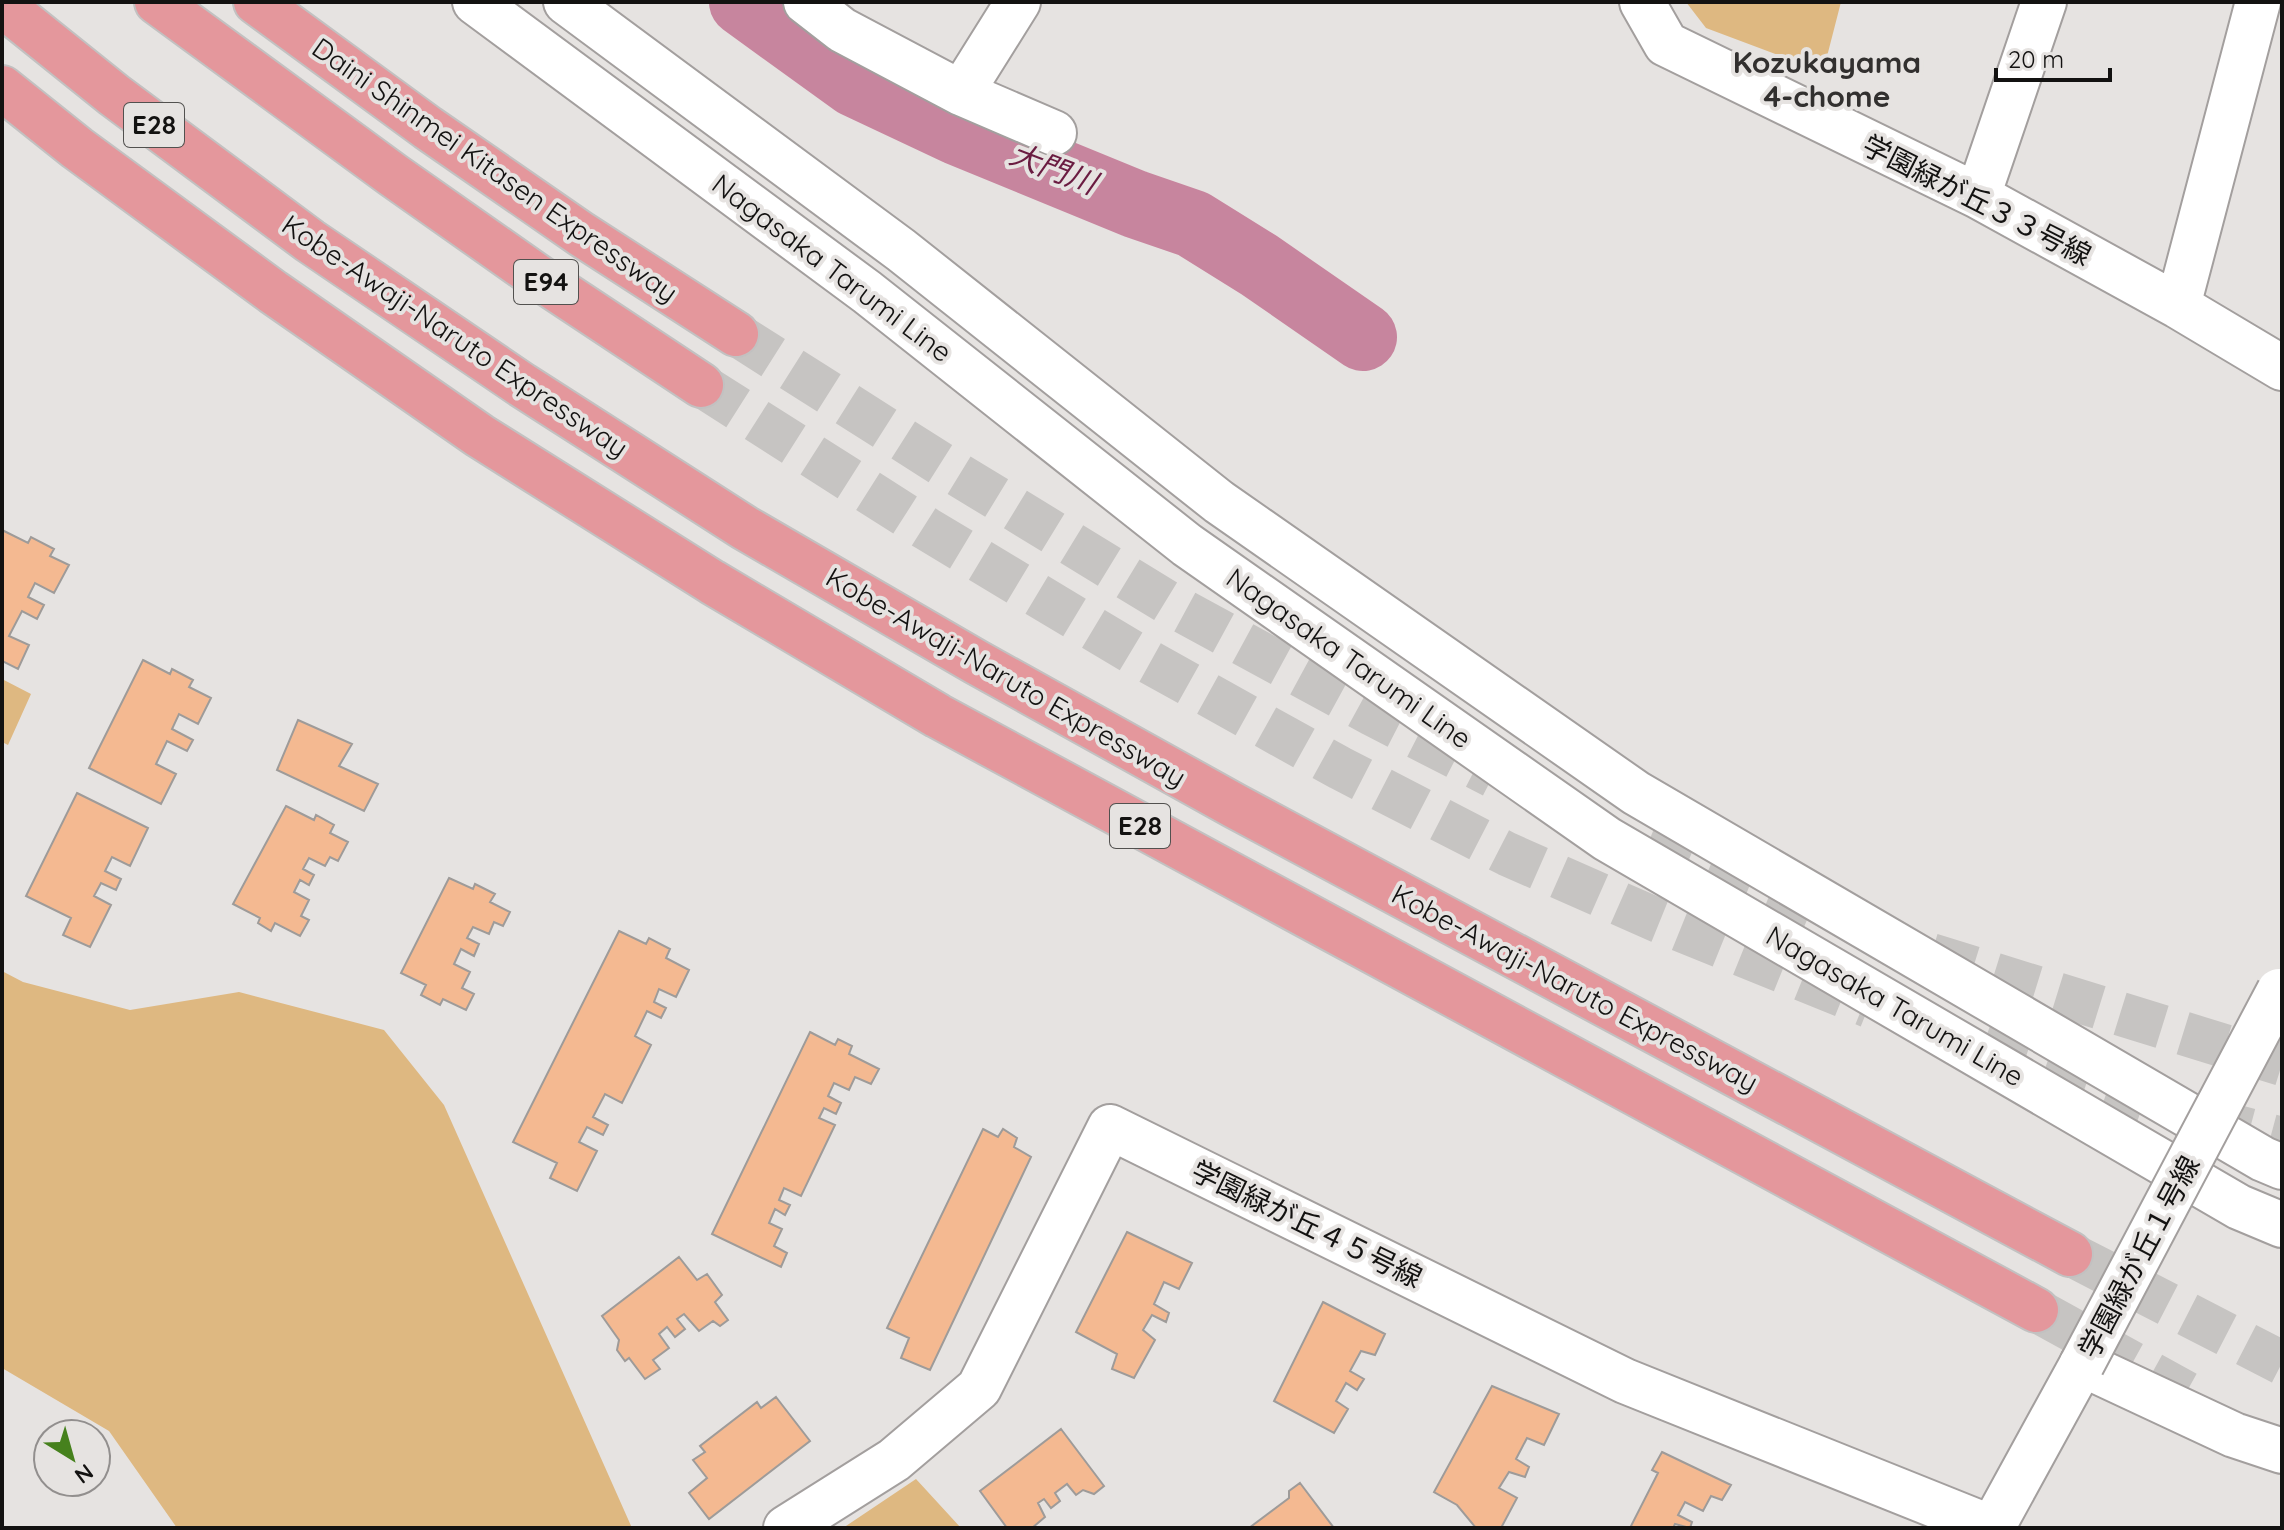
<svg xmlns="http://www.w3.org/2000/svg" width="2284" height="1530" font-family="Quicksand,'Noto Sans JP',sans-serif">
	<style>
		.green { fill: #deb881 }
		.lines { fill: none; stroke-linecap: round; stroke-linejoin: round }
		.river { stroke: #c7859e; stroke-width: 68 }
		.building { fill: #f4b991; stroke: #9e9b99; stroke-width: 2 }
		.motorway-tunnel { stroke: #c6c4c2; stroke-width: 44; stroke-dasharray: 44 22; stroke-linecap: butt }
		.minor-casing { stroke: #a39f9e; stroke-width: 48 }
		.tertiary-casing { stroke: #a39f9e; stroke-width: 48 }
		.secondary-casing { stroke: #a39f9e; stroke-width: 48 }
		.motorway-casing { stroke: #c2c1c1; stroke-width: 48 }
		.minor { stroke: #fff; stroke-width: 44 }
		.tertiary { stroke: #fff; stroke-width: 44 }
		.secondary { stroke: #fff; stroke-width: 44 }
		.motorway { stroke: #e4979c; stroke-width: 44 }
		.tertiary-bridge-casing { stroke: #a39f9e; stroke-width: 48; stroke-linecap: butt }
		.tertiary-bridge { stroke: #fff; stroke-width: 44 }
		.labels { text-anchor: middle; stroke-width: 8; stroke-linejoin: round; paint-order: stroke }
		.shield { fill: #e6e3e1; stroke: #52514f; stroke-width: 2 }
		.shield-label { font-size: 26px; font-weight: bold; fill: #131211 }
		.street-label { font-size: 28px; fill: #131211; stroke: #e6e3e1 }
		.neighbourhood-label { font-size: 30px; font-weight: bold; fill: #32302f; stroke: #e6e3e1 }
		.water-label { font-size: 30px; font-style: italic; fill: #6a1c41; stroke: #e6e3e1 }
	</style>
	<rect width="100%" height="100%" fill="#e6e3e1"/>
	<path class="green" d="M1686,2H1841L1823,72L1706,28Z
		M2,679L31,694L8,745L2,742Z
		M2,971L23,982L130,1010L239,992L384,1030L444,1105L632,1528H177L109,1431L2,1368Z
		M916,1479L961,1528H843Z"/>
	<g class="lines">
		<path class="river" d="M743,2L855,83L957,131L1135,204L1193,224L1259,265L1363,337"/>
	</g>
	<path class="building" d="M2,530L28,543L31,537L54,549L50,556L69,565L54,593L35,583L28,597L44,605L37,619L22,611L9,636L29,645L18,669L2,661Z
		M143,660L170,674L172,669L193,680L189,687L211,698L198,724L179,714L172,729L193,740L187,751L167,741L156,764L176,774L161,804L89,768Z
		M298,720L352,744L339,766L378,784L364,811L277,770Z
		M77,793L148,828L130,866L112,857L105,871L121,879L116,890L101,883L94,896L111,905L90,947L63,935L71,918L26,896Z
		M286,806L314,820L316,815L334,825L330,833L348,842L338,861L330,857L325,866L309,858L303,869L314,875L309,885L300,880L294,892L309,900L301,916L309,920L300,936L275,923L271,931L258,923L260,918L233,904Z
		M449,878L473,889L475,884L495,894L490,902L510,912L503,926L494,922L489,934L473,927L467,938L479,944L474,956L461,949L454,964L470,972L462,988L474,994L466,1010L443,999L440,1005L421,995L426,985L401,973Z
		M619,931L646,944L649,938L670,949L666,958L689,970L676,997L659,989L654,1002L666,1008L661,1018L647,1011L635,1036L651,1045L622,1103L605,1094L593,1117L608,1125L603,1135L587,1127L579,1142L597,1151L577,1191L550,1178L557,1163L513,1142Z
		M810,1032L835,1045L838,1039L852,1046L849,1054L879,1069L871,1084L855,1077L849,1090L834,1083L828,1096L841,1103L836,1114L824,1108L819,1118L835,1125L801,1196L784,1188L779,1200L790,1205L785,1215L775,1209L769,1223L782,1229L774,1246L787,1253L781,1267L712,1234Z
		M983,1129L998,1137L1003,1129L1017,1138L1014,1147L1031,1157L930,1370L901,1358L909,1338L887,1328Z
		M1127,1232L1192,1263L1179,1289L1164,1282L1154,1304L1169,1313L1166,1322L1152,1315L1143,1330L1155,1340L1134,1378L1112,1369L1117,1354L1076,1332Z
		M679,1257L697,1280L707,1274L722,1295L715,1302L728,1320L720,1326L713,1321L699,1331L684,1314L677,1319L685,1329L675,1337L667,1327L659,1334L669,1348L653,1360L660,1369L645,1379L629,1358L625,1361L617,1350L619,1340L602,1316Z
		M1323,1302L1385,1334L1375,1355L1361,1351L1350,1371L1364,1379L1357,1390L1346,1383L1336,1401L1348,1409L1334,1433L1274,1401Z
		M1492,1386L1559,1414L1544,1445L1527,1438L1516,1459L1529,1467L1525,1477L1509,1472L1499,1488L1517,1498L1501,1528H1476L1457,1505L1434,1492Z
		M776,1397L810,1441L709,1519L689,1493L707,1478L693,1460L705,1452L700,1446L757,1402L761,1408Z
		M1061,1429L1104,1486L1094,1494L1083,1490L1076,1495L1067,1484L1055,1493L1060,1501L1051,1508L1044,1499L1038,1503L1045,1517L1032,1528H1007L980,1491Z
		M1662,1452L1731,1485L1722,1500L1711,1496L1703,1511L1685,1502L1678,1515L1692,1522L1690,1528L1675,1524L1673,1528H1630L1658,1473L1652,1470Z
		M1300,1483L1334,1528H1249L1289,1498V1491Z"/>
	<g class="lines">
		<path class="motorway-tunnel" d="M736,334L949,469L1170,604L1372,714L1493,776
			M701,385L927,529L1142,658L1340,768L1507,854L1659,921L1869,1006
			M1647,846L1824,918
			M1931,955L2282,1064
			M1983,1046L2144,1102
			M2207,1119L2282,1139
			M2070,1254L2282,1363
			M2036,1310L2186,1393"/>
		<defs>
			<path id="minor" d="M806,2L842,30L961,93L1054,133
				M1642,2L1666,44L1978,196L2178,306L2282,368
				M961,93L1018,2
				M1978,196L2044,2
				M2178,306L2258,2
				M2082,1364L2234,1435L2282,1451
				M786,1528L894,1460L979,1388L1110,1127L1625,1381L1992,1528"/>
			<path id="tertiary" d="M1992,1528L2082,1364"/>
			<path id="secondary" d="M475,2L867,292L1187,545L1607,839L2239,1207L2282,1225
				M566,2L901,250L1219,502L1636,793L2263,1159L2282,1167"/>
			<path id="motorway" d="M157,2L393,175L538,277L701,385
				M256,2L428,128L581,234L736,334
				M2,5L114,95L310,241L522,385L745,528L976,662L1235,806L2070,1254
				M2,88L77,148L273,292L480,436L712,582L938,716L2036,1310"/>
		</defs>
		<use href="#minor" class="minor-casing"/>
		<use href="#tertiary" class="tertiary-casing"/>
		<use href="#secondary" class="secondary-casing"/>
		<use href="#motorway" class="motorway-casing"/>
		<use href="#minor" class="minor"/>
		<use href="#tertiary" class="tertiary"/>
		<use href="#secondary" class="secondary"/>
		<use href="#motorway" class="motorway"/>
		<defs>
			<path id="tertiary-bridge" d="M2082,1364L2279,991"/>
		</defs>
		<use href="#tertiary-bridge" class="tertiary-bridge-casing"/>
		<use href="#tertiary-bridge" class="tertiary-bridge"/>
	</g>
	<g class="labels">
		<g class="shield">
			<rect x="124" y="103" width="60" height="44" rx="6"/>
			<rect x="514" y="260" width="64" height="44" rx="6"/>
			<rect x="1110" y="804" width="60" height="44" rx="6"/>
		</g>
		<g class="shield-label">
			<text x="154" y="134">E28</text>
			<text x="546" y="291">E94</text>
			<text x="1140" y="835">E28</text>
		</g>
		<g class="street-label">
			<text transform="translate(495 170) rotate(35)" y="10">Daini Shinmei Kitasen Expressway</text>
			<text transform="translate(1977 200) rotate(27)" y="10">学園緑が丘３３号線</text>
			<text transform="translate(832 268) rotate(37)" y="10">Nagasaka Tarumi Line</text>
			<text transform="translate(455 336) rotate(34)" y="10">Kobe-Awaji-Naruto Expressway</text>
			<text transform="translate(1349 658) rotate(35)" y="10">Nagasaka Tarumi Line</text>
			<text transform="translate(1006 677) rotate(30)" y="10">Kobe-Awaji-Naruto Expressway</text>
			<text transform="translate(1575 988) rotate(28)" y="10">Kobe-Awaji-Naruto Expressway</text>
			<text transform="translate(1895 1006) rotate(30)" y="10">Nagasaka Tarumi Line</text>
			<text transform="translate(1307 1224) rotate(26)" y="10">学園緑が丘４５号線</text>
			<text transform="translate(2139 1257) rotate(-62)" y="10">学園緑が丘１号線</text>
		</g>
		<g class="neighbourhood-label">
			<text x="1827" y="73">Kozukayama<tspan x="1827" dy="34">4-chome</tspan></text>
		</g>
		<g class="water-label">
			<text transform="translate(1053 169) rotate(21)" y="10">大門川</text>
		</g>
	</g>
	<rect width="2284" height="1530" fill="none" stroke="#131211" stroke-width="8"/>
	<g transform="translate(72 1458) rotate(143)"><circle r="38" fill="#e6e3e1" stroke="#928f8e" stroke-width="2"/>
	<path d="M0-6L14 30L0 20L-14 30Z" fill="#46811d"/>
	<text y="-12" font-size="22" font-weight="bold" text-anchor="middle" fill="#131211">N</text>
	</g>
	<path d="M1996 68v12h114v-12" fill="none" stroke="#131211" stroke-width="4"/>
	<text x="2008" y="68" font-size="24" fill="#131211" stroke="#e6e3e1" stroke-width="6" paint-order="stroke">20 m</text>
</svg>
